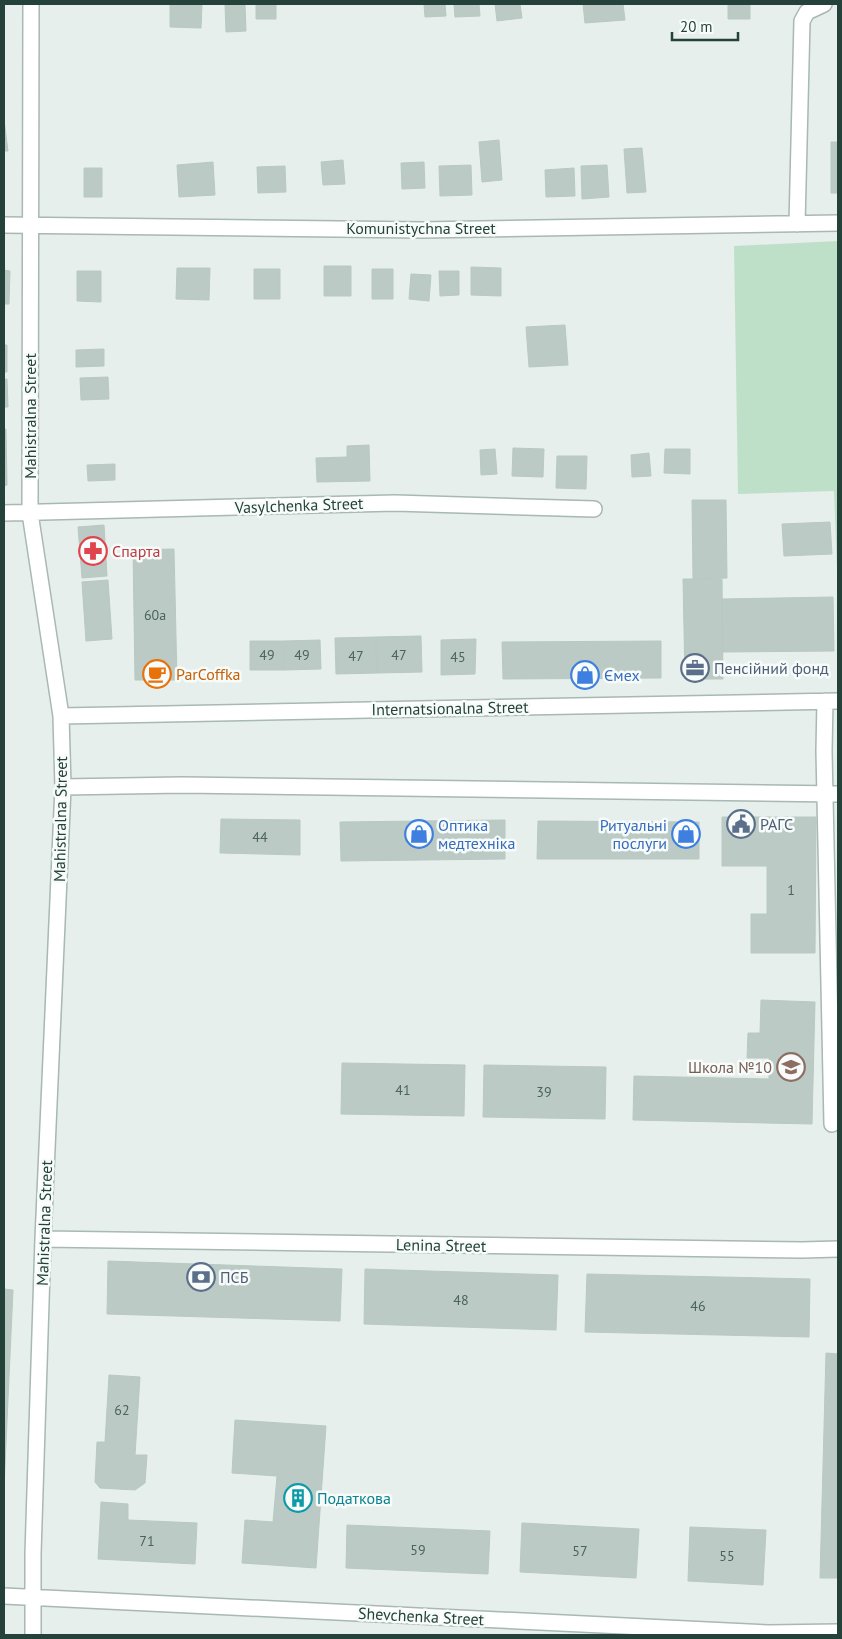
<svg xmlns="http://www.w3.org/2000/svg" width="842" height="1639" font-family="'PT Sans',sans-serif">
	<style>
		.green { fill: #bfe0c8 }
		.building { fill: #bbcac4; stroke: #b8c9c2 }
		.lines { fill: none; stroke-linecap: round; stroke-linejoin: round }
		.minor-casing { stroke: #a8b8b2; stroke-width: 18 }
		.minor { stroke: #fff; stroke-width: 15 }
		.labels { text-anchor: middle; stroke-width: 5; stroke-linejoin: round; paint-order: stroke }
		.number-label { font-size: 14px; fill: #4a645c }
		.street-label { font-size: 16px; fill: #24423a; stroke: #f7fbf9 }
		.health-label { font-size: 16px; fill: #be3a42; stroke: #f7fbf9; text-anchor: start }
		.service-label { font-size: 16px; fill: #4e5e75; stroke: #f7fbf9; text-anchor: start }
		.food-label { font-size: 16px; fill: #c56008; stroke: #f7fbf9; text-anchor: start }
		.shop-label { font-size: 16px; fill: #366cbe; stroke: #f7fbf9; text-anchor: start }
		.education-label { font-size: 16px; fill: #785e54; stroke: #f7fbf9; text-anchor: end }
		.culture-label { font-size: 16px; fill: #0d838f; stroke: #f7fbf9; text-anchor: start }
	</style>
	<rect width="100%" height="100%" fill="#e6efeb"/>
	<path class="green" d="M838,241V595L834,491L738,494L734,246Z"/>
	<path class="building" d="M170,4H202L201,28L170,27Z
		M225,4H245L246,31L226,32Z
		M256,4H276V19H256Z
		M424,4H445L446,16L425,17Z
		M454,4H479L480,16L455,17Z
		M495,4H520L522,18L497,21Z
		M583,4H623L625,20L585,23Z
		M728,4H750V19H728Z
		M4,120L8,151H4Z
		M499,140L502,180L482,182L479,142Z
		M831,142H838V193H831Z
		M642,148L646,192L627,193L624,149Z
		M343,160L345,184L323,185L321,162Z
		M213,162L215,195L179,197L177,165Z
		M424,162L425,188L402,189L401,163Z
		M471,165L472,195L440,196L439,166Z
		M607,165L609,197L582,199L581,166Z
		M285,166L286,192L258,193L257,167Z
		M84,168H102V197H84Z
		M574,168L575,196L546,197L545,170Z
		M324,266H351V296H324Z
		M471,267L501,268V296L471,295Z
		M177,268H210L209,300L176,299Z
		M254,269H280V299H254Z
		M372,269H393V299H372Z
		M4,270L10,271L9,304H4Z
		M77,271H101V302L77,301Z
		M439,271H459V295L440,296Z
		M411,274L431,275L429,301L409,299Z
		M565,325L568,365L529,367L526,327Z
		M4,345H7V372H4Z
		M104,349V366L76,367V350Z
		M108,377L109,399L81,400L80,378Z
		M4,379H7L8,407H4Z
		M4,429H6L7,485L4,486Z
		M369,445L370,481L317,482L316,458L347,457V446Z
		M513,448L544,449L543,477L512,476Z
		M495,449L497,474L481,475L480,450Z
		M665,449H690V474L664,473Z
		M649,453L651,476L632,477L631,455Z
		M557,456H587L586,489L556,488Z
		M115,464V480L88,481L87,465Z
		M692,500H726L727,578L693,579Z
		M830,522L832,554L784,556L782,524Z
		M104,525L107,576L82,578L78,527Z
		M174,549L177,680H135L133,550Z
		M683,579H722L723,679H685Z
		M108,580L112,639L86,641L82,582Z
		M833,597L834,651L723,652L722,599Z
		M421,636L422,672L377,673L376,637Z
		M376,637L377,673L336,674L335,638Z
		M476,639L475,674L441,675V640Z
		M320,640L321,669L284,670V641Z
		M250,641H284V670H250Z
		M661,641V678L503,679L502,642Z
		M722,817H816L815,953H751V914H767V866H722Z
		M221,819L300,820V855L220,853Z
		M505,820V859L341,861L340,822Z
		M538,821L699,822V859H537Z
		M761,1000L815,1002L812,1124L633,1120L634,1076L769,1079V1058H747L748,1033H760Z
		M342,1063L465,1065L464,1116L341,1114Z
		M484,1065L606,1067L605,1119L483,1117Z
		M108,1261L342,1269L340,1321L107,1314Z
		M365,1269L558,1275L556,1330L364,1324Z
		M587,1274L810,1279L809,1337L585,1332Z
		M4,1289L13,1290L4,1487Z
		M826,1353L838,1354V1578H820Z
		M109,1375L140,1377L135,1455H147L145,1483L135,1490L100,1488L95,1482L97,1442H105Z
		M235,1420L326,1426L316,1568L242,1563L245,1520L273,1522L277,1476L232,1473Z
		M101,1502L128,1504V1520L197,1523L195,1564L98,1559Z
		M522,1523L639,1529L636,1578L520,1572Z
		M347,1525L490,1531L488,1574L346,1568Z
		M690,1527L766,1530L763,1585L688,1581Z"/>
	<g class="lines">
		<defs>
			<path id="minor" d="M31,4L30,513L61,716L63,787L43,1239L33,1554V1635
				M797,224L802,21L807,12L824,4
				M4,225L422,230L838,223
				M4,513L395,503L594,509
				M825,701L824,751L832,1124
				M61,716L838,701
				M63,787L182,785L838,794
				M43,1239L802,1250L838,1249
				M4,1596L769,1633L838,1632"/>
		</defs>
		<use href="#minor" class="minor-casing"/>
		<use href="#minor" class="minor"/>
	</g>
	<defs>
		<symbol id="pharmacy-ring" viewBox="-11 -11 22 22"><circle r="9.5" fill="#f7fbf9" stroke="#e0444e" stroke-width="1.5"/><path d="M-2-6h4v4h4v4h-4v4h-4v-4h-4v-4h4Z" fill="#e0444e"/></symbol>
		<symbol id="office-ring" viewBox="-11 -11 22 22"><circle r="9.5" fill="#f7fbf9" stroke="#5c6f8a" stroke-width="1.5"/><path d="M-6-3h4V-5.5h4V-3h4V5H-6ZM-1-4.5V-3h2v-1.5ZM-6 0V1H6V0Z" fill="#5c6f8a"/></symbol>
		<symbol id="cafe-ring" viewBox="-11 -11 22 22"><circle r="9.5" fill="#f7fbf9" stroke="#e8710a" stroke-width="1.5"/><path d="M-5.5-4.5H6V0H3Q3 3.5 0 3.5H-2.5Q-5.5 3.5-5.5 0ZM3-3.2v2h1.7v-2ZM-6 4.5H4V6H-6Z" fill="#e8710a"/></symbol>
		<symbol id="shop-ring" viewBox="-11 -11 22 22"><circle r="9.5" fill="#f7fbf9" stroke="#3f7fe0" stroke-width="1.5"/><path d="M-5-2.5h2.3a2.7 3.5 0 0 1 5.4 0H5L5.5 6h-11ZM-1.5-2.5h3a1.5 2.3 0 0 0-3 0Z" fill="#3f7fe0"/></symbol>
		<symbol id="civic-ring" viewBox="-11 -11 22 22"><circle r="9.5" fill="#f7fbf9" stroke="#5c6f8a" stroke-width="1.5"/><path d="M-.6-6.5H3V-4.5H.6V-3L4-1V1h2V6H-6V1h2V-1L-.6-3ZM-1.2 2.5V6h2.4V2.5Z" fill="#5c6f8a"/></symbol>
		<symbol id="school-ring" viewBox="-11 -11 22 22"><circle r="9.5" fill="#f7fbf9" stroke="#8d6e63" stroke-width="1.5"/><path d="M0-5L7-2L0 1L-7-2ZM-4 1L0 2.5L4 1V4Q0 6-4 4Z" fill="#8d6e63"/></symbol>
		<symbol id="bank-ring" viewBox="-11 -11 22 22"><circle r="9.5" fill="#f7fbf9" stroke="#5c6f8a" stroke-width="1.5"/><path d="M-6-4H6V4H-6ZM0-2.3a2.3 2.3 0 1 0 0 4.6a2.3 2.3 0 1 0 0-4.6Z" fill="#5c6f8a"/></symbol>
		<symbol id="building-ring" viewBox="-11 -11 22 22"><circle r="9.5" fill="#f7fbf9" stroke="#0f9aa8" stroke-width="1.5"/><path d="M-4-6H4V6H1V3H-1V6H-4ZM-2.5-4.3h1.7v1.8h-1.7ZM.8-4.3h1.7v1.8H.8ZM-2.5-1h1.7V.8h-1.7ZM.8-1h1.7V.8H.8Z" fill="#0f9aa8"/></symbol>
	</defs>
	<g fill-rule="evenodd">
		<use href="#pharmacy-ring" x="77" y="535" width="32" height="32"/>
		<use href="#office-ring" x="679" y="652" width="32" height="32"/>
		<use href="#cafe-ring" x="141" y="658" width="32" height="32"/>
		<use href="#shop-ring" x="569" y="659" width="32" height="32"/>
		<use href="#civic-ring" x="725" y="808" width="32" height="32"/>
		<use href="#shop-ring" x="403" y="818" width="32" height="32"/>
		<use href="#shop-ring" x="670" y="818" width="32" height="32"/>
		<use href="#school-ring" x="775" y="1051" width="32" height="32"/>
		<use href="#bank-ring" x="185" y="1261" width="32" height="32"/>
		<use href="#building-ring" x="282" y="1482" width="32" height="32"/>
	</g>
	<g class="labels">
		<g class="number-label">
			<text x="155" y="620">60а</text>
			<text x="267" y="660">49</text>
			<text x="302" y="660">49</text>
			<text x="399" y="660">47</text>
			<text x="356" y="661">47</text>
			<text x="458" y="662">45</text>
			<text x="260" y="842">44</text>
			<text x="791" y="895">1</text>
			<text x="403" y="1095">41</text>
			<text x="544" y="1097">39</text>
			<text x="461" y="1305">48</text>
			<text x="698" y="1311">46</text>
			<text x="122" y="1415">62</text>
			<text x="147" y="1546">71</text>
			<text x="418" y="1555">59</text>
			<text x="580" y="1556">57</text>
			<text x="727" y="1561">55</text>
		</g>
		<g class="street-label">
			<text x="421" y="234">Komunistychna Street</text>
			<text transform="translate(30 416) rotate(-90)" y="6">Mahistralna Street</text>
			<text transform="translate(299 505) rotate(-2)" y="6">Vasylchenka Street</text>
			<text transform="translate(450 708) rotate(-1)" y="6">Internatsionalna Street</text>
			<text transform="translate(60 819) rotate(-89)" y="6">Mahistralna Street</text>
			<text transform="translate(44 1223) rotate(-88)" y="6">Mahistralna Street</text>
			<text transform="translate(441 1245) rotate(1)" y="6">Lenina Street</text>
			<text transform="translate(421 1616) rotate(3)" y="6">Shevchenka Street</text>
		</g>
		<g class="health-label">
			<text x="112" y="557">Спарта</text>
		</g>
		<g class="service-label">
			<text x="714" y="674">Пенсійний фонд</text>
			<text x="760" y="830">РАГС</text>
			<text x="220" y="1283">ПСБ</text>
		</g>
		<g class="food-label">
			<text x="176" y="680">ParCoffka</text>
		</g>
		<g class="shop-label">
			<text x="604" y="681">Ємех</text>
			<text x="438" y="831">Оптика<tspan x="438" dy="18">медтехніка</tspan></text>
			<text x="667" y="831" text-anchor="end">Ритуальні<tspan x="667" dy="18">послуги</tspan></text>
		</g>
		<g class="education-label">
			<text x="772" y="1073">Школа №10</text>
		</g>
		<g class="culture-label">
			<text x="317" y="1504">Податкова</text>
		</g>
	</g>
	<rect width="842" height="1639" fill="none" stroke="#24423a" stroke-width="10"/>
	<path d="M672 32v8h66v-8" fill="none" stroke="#24423a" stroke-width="2.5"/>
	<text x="680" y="32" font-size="15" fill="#24423a" stroke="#f7fbf9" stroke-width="4" paint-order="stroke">20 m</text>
</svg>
